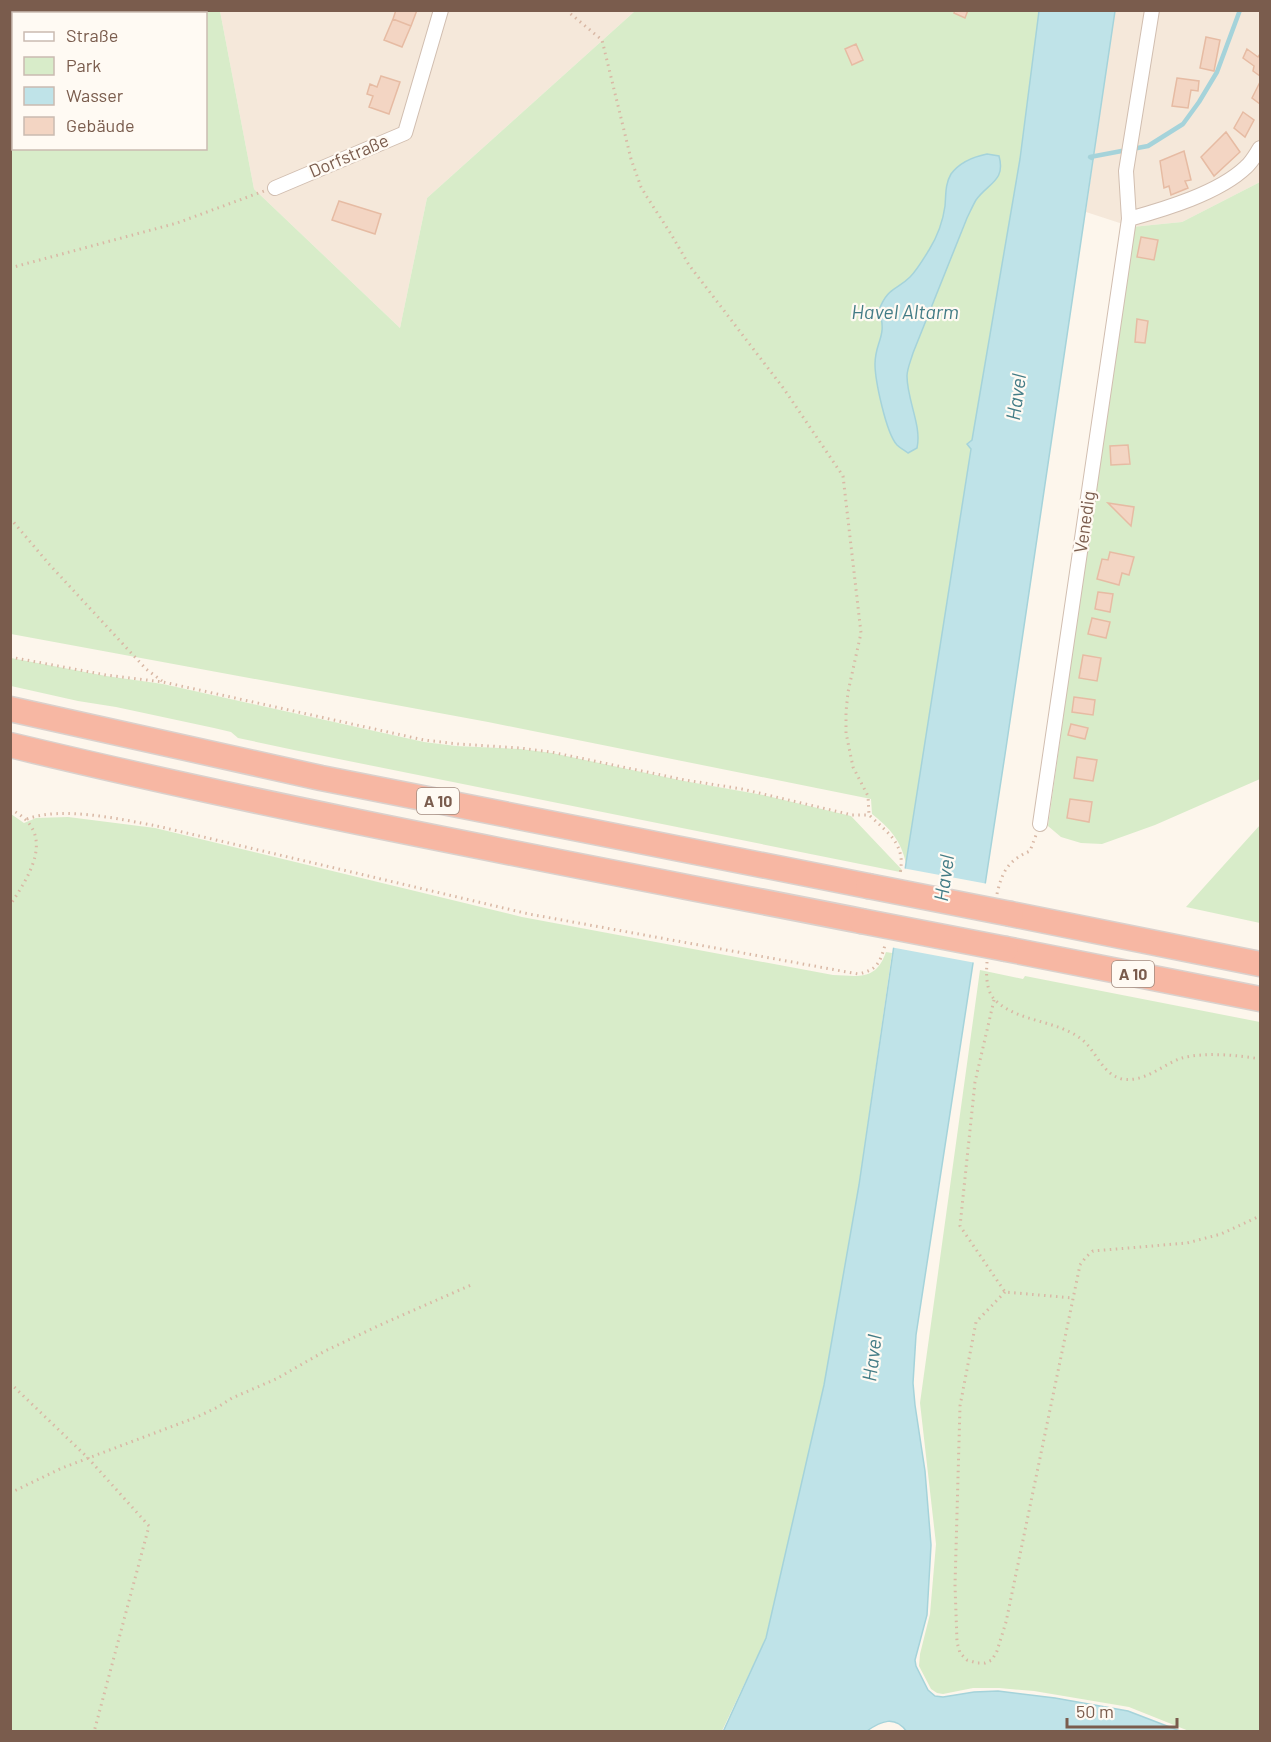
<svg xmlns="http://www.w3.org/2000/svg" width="1271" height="1742" font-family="Barlow,sans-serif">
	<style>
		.residential { fill: #f5e8da }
		.green { fill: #d8ecc9; fill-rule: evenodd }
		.water { fill: #bfe3e8; stroke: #a5d3da; stroke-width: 1.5 }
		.pier { fill: #fdf6ec }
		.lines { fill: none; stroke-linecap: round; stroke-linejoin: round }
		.stream { stroke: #a5d3da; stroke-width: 4.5 }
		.building { fill: #f3d5c3; stroke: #e6bba3; stroke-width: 1.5 }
		.minor-casing { stroke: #d1beb0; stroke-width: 16 }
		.motorway-casing { stroke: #dad1cd; stroke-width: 27 }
		.path { stroke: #d9b8a5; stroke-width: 3; stroke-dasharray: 1.5 4.5; stroke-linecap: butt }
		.minor { stroke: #fff; stroke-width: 14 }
		.motorway { stroke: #f7b7a3; stroke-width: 24 }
		.motorway-bridge-casing { stroke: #dad1cd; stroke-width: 27; stroke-linecap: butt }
		.motorway-bridge { stroke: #f7b7a3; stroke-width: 24 }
		.labels { text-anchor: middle; stroke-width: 4.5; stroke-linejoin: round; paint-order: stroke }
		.shield { fill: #fffaf3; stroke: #a28b7f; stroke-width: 1.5 }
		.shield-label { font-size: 16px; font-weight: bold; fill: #7a5c4d }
		.street-label { font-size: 18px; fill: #7a5c4d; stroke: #fffaf3 }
		.water-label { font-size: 20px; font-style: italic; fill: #437c86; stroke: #fffaf3 }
	</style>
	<rect width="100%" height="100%" fill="#fdf6ec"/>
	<path class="residential" d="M220,11H635L427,198L400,328L254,189Z
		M1114,11H1260V182L1182,222L1132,227L1086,212Z"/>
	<path class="green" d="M10,11H220L254,189L400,328L427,198L635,11H1039L1020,159L972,440L967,444L971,449L906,863C901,841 890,828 872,814L871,799L488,722L11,634ZM14,14H206V148H14Z
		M1260,182V779L1155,825L1102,844L1081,843L1061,837L1048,826L1132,227L1182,222Z
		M11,658L106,676L163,684L424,742L456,746L520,749L552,753L684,781L763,795L851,816L905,873L294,750L238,738L231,732L214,728L116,707L78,701L11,686Z
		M11,814L24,823L36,818L68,817L155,828L522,917L833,975C859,976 876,981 886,952L892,953L859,1185L824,1385L766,1638L722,1731L11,1732Z
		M1260,825V923L1186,907Z
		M980,970L1023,979L1025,976L1260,1022V1731H1189L1129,1707L1034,1691L999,1688H973L943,1694L937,1693L931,1689L919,1666L920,1654L930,1614L936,1544L920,1403Z"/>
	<path class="water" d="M1039,11H1115L1006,748L916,1335L913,1383L915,1405L925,1471L931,1545L927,1615L915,1660L916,1666L928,1690L935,1696L943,1697L974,1692L998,1691L1055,1698L1128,1711L1180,1731L907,1732C895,1715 881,1721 867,1731L723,1732L766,1638L824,1385L859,1185L906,863L971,449L967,444L972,440L1020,159Z
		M987,154L999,156C1006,181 988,183 976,200C973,205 970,212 967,218L913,353C911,360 907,369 907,376C907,400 922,426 917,448L908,453C904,450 900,448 897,445C886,433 875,380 875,364C875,341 888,337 879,310C888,287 896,291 910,277C917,270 924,258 929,250C937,237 943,221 945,206C946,195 945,184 951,174C960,162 972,157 987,154Z"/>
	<path class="pier" d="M902,868L988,884L976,963L890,947Z"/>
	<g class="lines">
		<path class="stream" d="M1092,158L1090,157L1148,146L1183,124L1199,102L1217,72L1240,10"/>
	</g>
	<path class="building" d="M396,10H417L411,26L393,19Z
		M955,10H968L965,18L954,13Z
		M393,19L411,26L402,47L384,40Z
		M1206,37L1220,40L1214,71L1200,68Z
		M856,44L863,60L852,65L845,49Z
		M1247,49L1258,57L1260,54V76L1253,71L1254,66L1243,58Z
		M381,76L400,82L389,114L369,107L373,96L367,94L370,84L377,87Z
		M1177,78L1199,81L1198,91L1191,90L1188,108L1172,106Z
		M1260,82V104L1252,98Z
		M1243,112L1254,120L1245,137L1234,128Z
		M1226,132L1240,152L1214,176L1201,157Z
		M1184,151L1191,180L1185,181L1188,188L1171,195L1169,186L1164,188L1160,161Z
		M339,201L381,214L375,234L332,220Z
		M1141,237L1158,240L1154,260L1137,257Z
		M1137,319L1148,321L1145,343L1135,342Z
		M1128,445L1130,464L1111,465L1110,446Z
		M1108,503L1134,507L1131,526Z
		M1110,552L1134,557L1129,575L1122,573L1119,585L1097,579L1102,559L1108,560Z
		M1098,592L1113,594L1110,612L1095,609Z
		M1092,618L1110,622L1106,638L1088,634Z
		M1083,655L1101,658L1097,681L1079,678Z
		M1074,697L1095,700L1093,715L1072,712Z
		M1071,724L1088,728L1085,739L1068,735Z
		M1077,757L1097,760L1093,781L1074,778Z
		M1070,799L1092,802L1089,822L1067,818Z"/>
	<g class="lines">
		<defs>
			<path id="minor" d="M275,188L405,133L441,10
				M1129,219C1165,209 1219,193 1246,167C1252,162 1256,154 1260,148
				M1040,824L1129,219L1126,171L1152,10"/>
			<path id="motorway" d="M10,709L321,778L868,886
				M10,745C292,813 577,865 861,921
				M1011,914L1260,964
				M1006,949L1260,999"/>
		</defs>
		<use href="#minor" class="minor-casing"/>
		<use href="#motorway" class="motorway-casing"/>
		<path class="path" d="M566,10L602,40L631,159L641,187L647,197L671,234L689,265L784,389L843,476L861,633L848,692L846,712V733L853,767L868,796L869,815
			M10,268L177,223L264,191
			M10,518L49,564L146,669L162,681
			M10,657L106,675L163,682L424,740L458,744L520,748L551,752L685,780L742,789L852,815H869C889,834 906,844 900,874
			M10,809C57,832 31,874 10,905
			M27,819C62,806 119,819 157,826L529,914L858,974C877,970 880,963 885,945
			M997,894C1002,871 1009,860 1030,851L1036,835
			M987,962C986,975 986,992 996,1001C1019,1022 1055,1020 1080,1038C1096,1049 1101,1074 1122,1079C1145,1083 1163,1064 1182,1058C1204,1052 1238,1055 1260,1059
			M994,1000L975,1082L960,1226L1005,1292L1073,1298
			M1005,1292L976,1322L960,1406L955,1585L957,1642L960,1653L967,1660L977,1663H985L992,1660L997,1651L1006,1622L1080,1265L1086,1257L1093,1251L1187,1243L1221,1234L1260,1216
			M10,1383L88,1458L149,1526L94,1732
			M10,1493L62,1468L197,1417L218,1407L232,1398L276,1379L325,1351L380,1325L471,1285"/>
		<use href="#minor" class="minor"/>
		<use href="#motorway" class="motorway"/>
		<defs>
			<path id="motorway-bridge" d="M868,886L1011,914
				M861,921L1006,949"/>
		</defs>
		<use href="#motorway-bridge" class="motorway-bridge-casing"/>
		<use href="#motorway-bridge" class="motorway-bridge"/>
	</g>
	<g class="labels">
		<g class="shield">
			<rect x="417" y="788" width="42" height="26" rx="4.5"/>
			<rect x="1112" y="961" width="42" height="26" rx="4.5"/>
		</g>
		<g class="shield-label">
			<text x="438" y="807">A 10</text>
			<text x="1133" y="980">A 10</text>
		</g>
		<g class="street-label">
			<text transform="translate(349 156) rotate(-23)" y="6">Dorfstraße</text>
			<text transform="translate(1085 522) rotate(-82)" y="6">Venedig</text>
		</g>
		<g class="water-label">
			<text x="905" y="319">Havel Altarm</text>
			<text transform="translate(1016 397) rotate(-82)" y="7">Havel</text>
			<text transform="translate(944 878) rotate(-82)" y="7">Havel</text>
			<text transform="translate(872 1358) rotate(-83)" y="7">Havel</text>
		</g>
	</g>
	<rect width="1271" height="1742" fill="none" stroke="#7a5c4d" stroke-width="24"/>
	<rect x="12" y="12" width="195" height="138" fill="#fffaf3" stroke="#cabbb1" stroke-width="1.5"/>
	<rect x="24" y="32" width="30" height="9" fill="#ffffff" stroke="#cabbb1" stroke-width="1.5"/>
	<text x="66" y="42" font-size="18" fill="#7a5c4d">Straße</text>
	<rect x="24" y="57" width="30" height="18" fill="#d8ecc9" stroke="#cabbb1" stroke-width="1.5"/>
	<text x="66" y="72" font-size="18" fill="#7a5c4d">Park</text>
	<rect x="24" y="87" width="30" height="18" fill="#bfe3e8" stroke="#cabbb1" stroke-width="1.5"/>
	<text x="66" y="102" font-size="18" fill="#7a5c4d">Wasser</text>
	<rect x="24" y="117" width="30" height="18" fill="#f3d5c3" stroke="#cabbb1" stroke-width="1.5"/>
	<text x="66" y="132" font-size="18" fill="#7a5c4d">Gebäude</text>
	<path d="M1067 1718v9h110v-9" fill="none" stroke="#7a5c4d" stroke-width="3"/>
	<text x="1076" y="1718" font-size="18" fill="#7a5c4d" stroke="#fffaf3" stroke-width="4.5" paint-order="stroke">50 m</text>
</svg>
